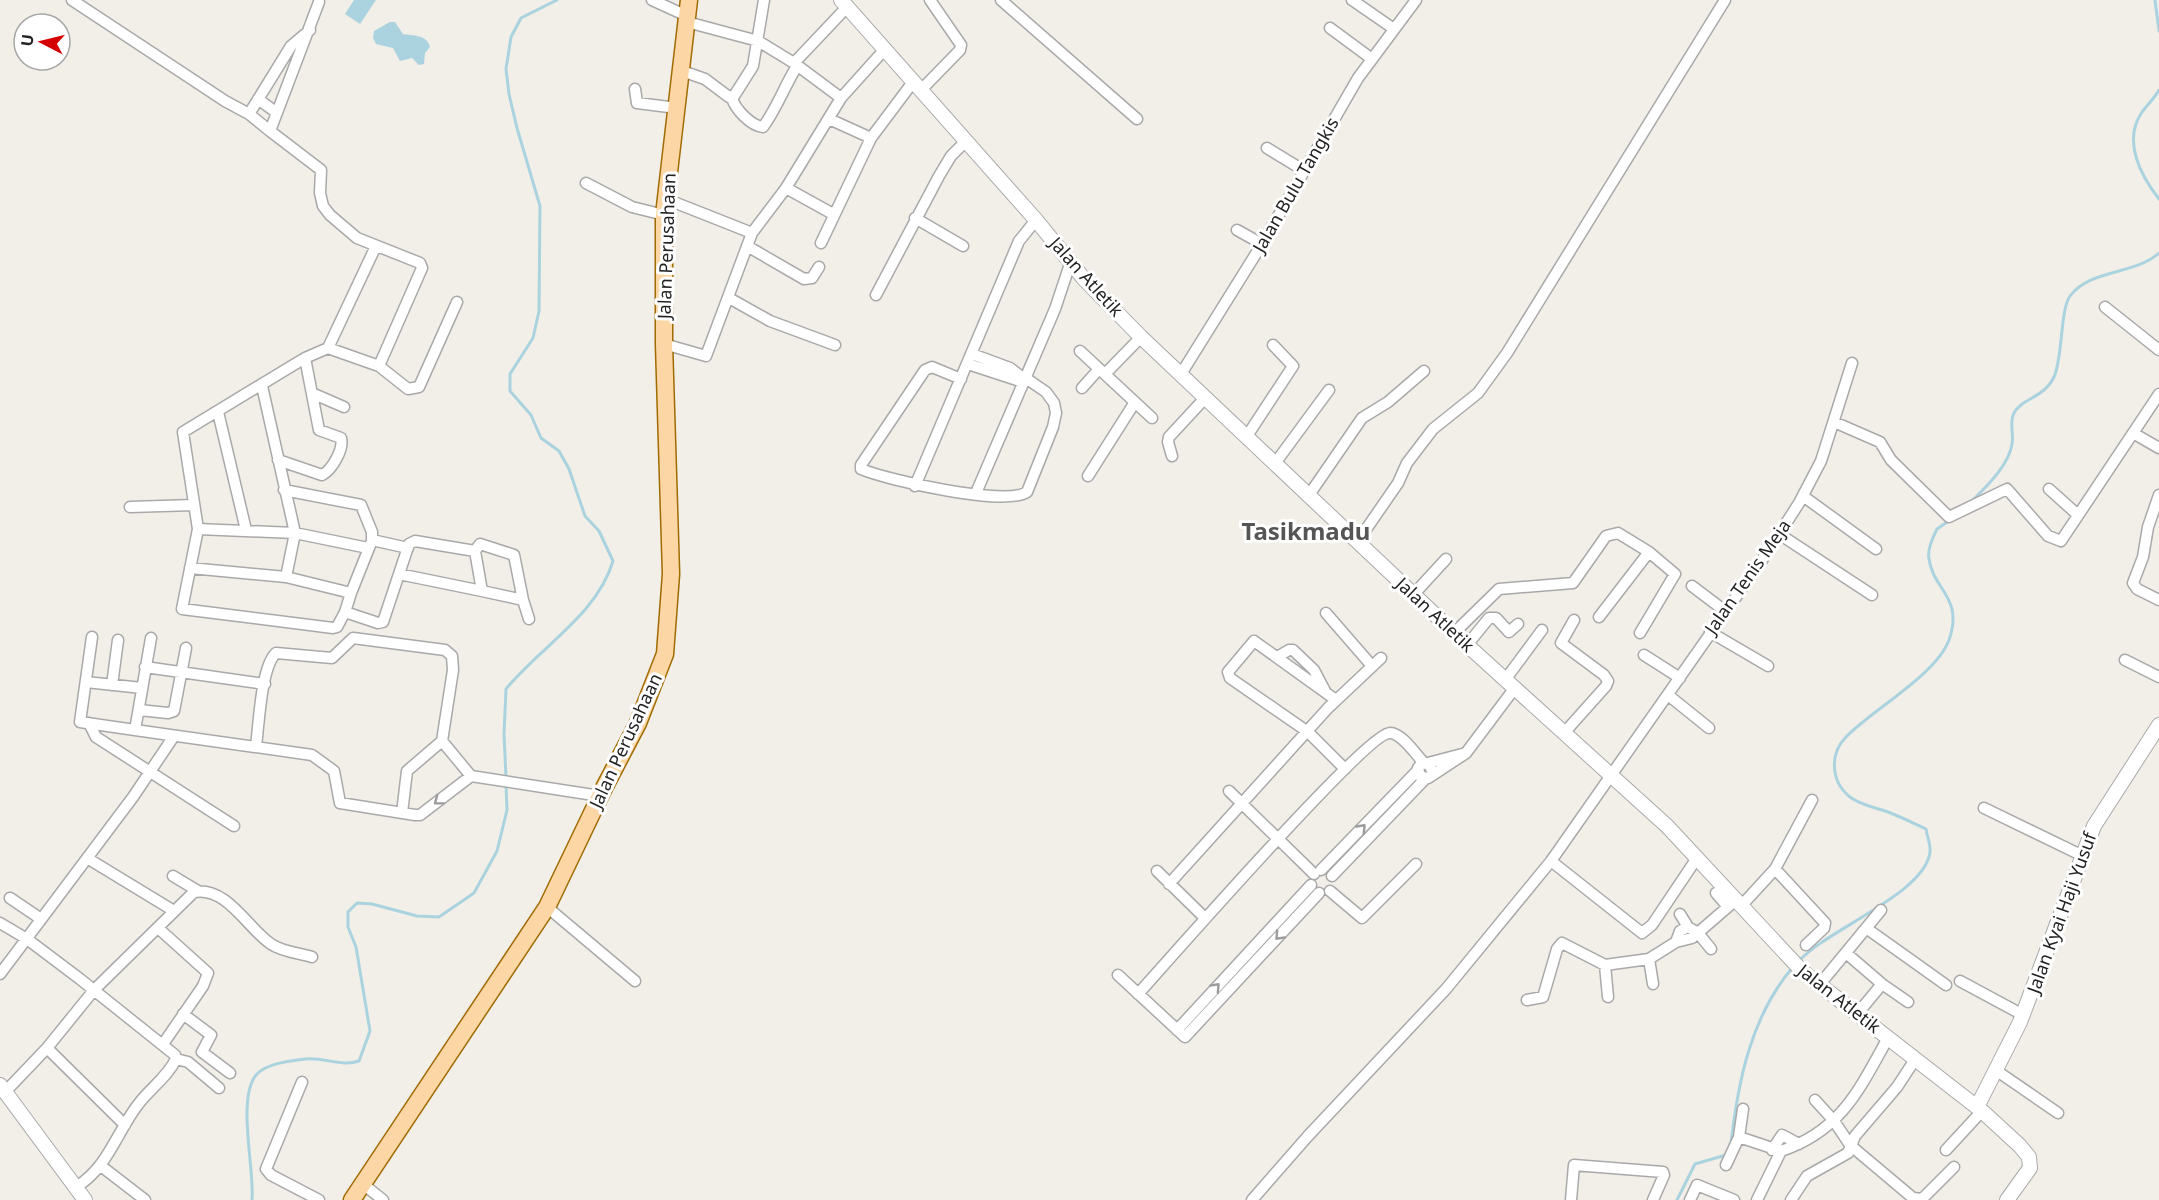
<svg xmlns="http://www.w3.org/2000/svg" width="2159" height="1200" font-family="'Noto Sans',sans-serif">
	<style>
		.water { fill: #aad3df }
		.lines { fill: none; stroke-linecap: round; stroke-linejoin: round }
		.stream { stroke: #aad3df; stroke-width: 3 }
		.minor-casing { stroke: #a9a9a9; stroke-width: 13 }
		.tertiary-casing { stroke: #a9a9a9; stroke-width: 16 }
		.primary-casing { stroke: #a06b00; stroke-width: 19 }
		.minor { stroke: #fff; stroke-width: 10 }
		.tertiary { stroke: #fff; stroke-width: 14 }
		.primary { stroke: #fcd6a4; stroke-width: 16 }
		.oneway { stroke: #9c9c9c }
		.labels { text-anchor: middle; stroke-width: 6; stroke-linejoin: round; paint-order: stroke }
		.street-label { font-size: 18px; fill: #222; stroke: #fff }
		.district-label { font-size: 24px; font-weight: bold; fill: #555; stroke: #fff }
	</style>
	<rect width="100%" height="100%" fill="#f2efe9"/>
	<path class="water" d="M354,0H376L360,24L345,14Z
		M390,22H395L403,34C413,36 427,34 430,47L425,53L424,64L419,65L412,58L400,61L393,48L376,44L373,38L374,31Z"/>
	<g class="lines">
		<path class="stream" d="M2155,0L2159,31
			M2159,90C2154,99 2148,104 2142,112C2122,141 2141,176 2159,199
			M1973,500C1987,486 2009,465 2012,444C2014,434 2009,422 2014,413C2022,398 2044,398 2054,377C2063,357 2060,310 2070,296C2090,269 2135,275 2159,253
			M506,778L504,734L506,689C540,647 597,615 613,561L599,531L585,516L569,469L559,451L541,438L531,415L510,391V374L533,338L539,311L540,206L517,128L509,94L506,69L511,37L521,18L557,0
			M1798,962C1827,929 1925,894 1930,852C1931,845 1927,836 1926,829C1913,823 1901,817 1888,812C1875,807 1862,806 1850,797C1831,782 1829,754 1846,737C1872,710 1936,675 1949,640C1964,597 1933,590 1929,559C1927,549 1933,538 1937,529L1950,520
			M1731,1144C1738,1081 1751,1016 1793,967
			M252,1200C255,1171 236,1096 257,1074C268,1063 290,1061 305,1059C324,1057 341,1067 359,1061L370,1031L356,947L348,927V912L357,903L372,904L417,916L439,917L474,893L497,851L507,810L506,785
			M1677,1200L1695,1164L1726,1155"/>
		<defs>
			<path id="minor" d="M72,0L225,101L249,114L291,46L310,30
				M652,0L687,16
				M1001,0L1137,119
				M1352,0L1394,29
				M687,22L758,41L794,63L841,98
				M1330,28L1372,59
				M794,63L847,7
				M682,71L705,79L729,97L734,96L753,66L764,0
				M635,89L637,103L677,108
				M921,90L960,50L961,45L930,0
				M732,98C735,109 751,126 763,127C777,108 784,87 797,66
				M258,99L277,113
				M249,114L270,131L319,2
				M829,119L871,138
				M270,131L321,170L320,193L323,206L330,215L357,238L420,263L422,268L379,366L408,389L419,387L457,302
				M1267,148L1303,170
				M586,183L632,207L664,215
				M786,188L833,214
				M666,199L752,233
				M915,218L963,246
				M1237,230L1262,244
				M821,243L871,138L913,82
				M376,246L328,348L305,358L183,432L198,529L182,609L333,628L337,627L345,612L378,623L383,622L409,544L415,541L475,551L482,591L523,600L529,619
				M747,246L804,279L812,278L819,267
				M876,295L939,176L951,156L965,142
				M729,298L770,321L835,345
				M2105,307L2159,350
				M664,344L706,356L752,233L786,188L841,98L885,49
				M328,348L379,366
				M1080,351L1152,418
				M972,354L1010,368L1024,379
				M1105,374L1141,337
				M1181,374L1262,244L1358,78L1416,0
				M961,379L932,367L925,370L861,465V469C887,480 1006,507 1027,492L1053,427L1056,413L1054,403L1046,392L1030,381L1017,380L968,364
				M262,386L295,533L286,577
				M1082,388L1099,369
				M314,394L344,407
				M218,412L246,530
				M1834,422L1880,442L1891,460L1949,517L2007,489L2048,536L2061,541L2159,394
				M2133,433L2159,448
				M1247,436L1293,366L1273,345
				M1172,456L1168,442L1169,437L1206,397
				M278,460L322,475C332,470 344,449 341,438L319,430L305,358
				M1276,462L1329,390
				M1088,476L1135,402
				M915,486L1019,241L1036,220
				M2049,489L2078,515
				M284,490L361,505L372,532V540L408,548
				M976,493L1055,309L1071,261
				M1309,495L1362,418L1388,402L1424,371
				M2159,495L2148,527L2143,557L2133,583L2137,589L2159,600
				M1803,496L1876,549
				M130,507L194,505
				M198,529L295,533L368,548
				M1779,534L1872,595
				M1358,541L1398,483L1407,463L1433,429L1478,393L1507,353L1725,0
				M475,551L480,544L514,555L523,600
				M190,568L286,577L351,593L345,612
				M399,574L482,591
				M1692,586L1725,611
				M351,593L371,543
				M1413,595L1446,559
				M1326,613L1372,666
				M1455,632L1499,589L1573,583L1606,536L1618,533L1649,552L1599,617
				M1710,632L1768,666
				M1640,633L1675,574L1649,552
				M92,637L80,722L135,730
				M151,638L135,730L312,755L334,771L340,803L415,815H420L471,776
				M1467,645L1489,618H1496L1509,632L1518,624
				M1644,655L1680,678
				M1277,657L1289,650H1293L1314,670L1325,691
				M2125,660L2159,677
				M145,667L265,684
				M1505,680L1542,630
				M86,682L142,688
				M112,685L118,640
				M1668,695L1709,728
				M1336,700L1254,641L1228,672L1230,678L1308,732L1345,769
				M139,710L168,713L174,711L186,648
				M89,723L96,737L234,826
				M1564,733L1606,686L1608,681L1604,675L1561,643L1574,620
				M256,746C259,724 261,667 276,653L332,658L353,638L445,650L452,656L453,670L442,741L471,776L600,796
				M1428,763L1466,753
				M1433,772L1428,763L1421,764L1418,768L1420,776L1428,778L1466,753L1514,689
				M1229,791L1314,874
				M1984,808L2081,855
				M402,813L407,771L442,741
				M87,858L174,911
				M1551,861L1642,933L1652,925L1697,858
				M1775,869L1825,923L1824,928L1806,945
				M1321,870L1418,770
				M1157,871L1205,918
				M173,876L198,891
				M1332,876L1426,778
				M1169,884L1328,708L1381,658
				M1330,891L1362,918L1416,864
				M1716,893L1728,907
				M10,898L41,919
				M1742,905L1775,869L1812,800
				M547,907L635,981
				M1680,914L1688,927
				M0,923L27,939L80,979L175,1055L176,1059C168,1076 151,1088 140,1102C117,1130 109,1167 76,1187
				M158,928L208,973L203,986L163,1044
				M1866,928L1946,985
				M1676,942L1680,931L1688,927L1698,933L1711,949
				M1846,953L1882,984L1858,1013
				M1649,959L1653,984
				M1605,965L1608,997
				M0,974L133,797L174,736
				M1118,975L1185,1037L1319,893
				M1960,981L2023,1015
				M1820,984L1881,910
				M1882,984L1908,1002
				M1138,994C1166,963 1368,732 1390,733C1402,733 1416,755 1424,763
				M1527,1000L1543,997L1557,949L1562,943L1605,965L1649,959L1676,942L1692,938L1737,899
				M183,1014L211,1035L202,1052L230,1073
				M1177,1030L1311,885
				M47,1048L125,1125
				M176,1059L188,1062L219,1088
				M1997,1071L2058,1113
				M302,1082L266,1169L271,1175L319,1200
				M5,1092L47,1048L94,990L194,892C227,886 248,929 271,944C282,952 300,953 312,957
				M1815,1100L1834,1121L1850,1145L1913,1198L1922,1199L1954,1167
				M1739,1137L1743,1109
				M1772,1150L1782,1135L1799,1144
				M1946,1150L1982,1111
				M1726,1165L1739,1137L1781,1151C1841,1131 1859,1090 1888,1038
				M101,1166L145,1200
				M363,1184L383,1200
				M1252,1200L1308,1136L1446,989L1551,861L1769,550L1799,503L1821,461L1852,363
				M1571,1200L1574,1165L1663,1172L1664,1175L1653,1200
				M1690,1200L1697,1185L1734,1200
				M1757,1200L1781,1151
				M1791,1200L1807,1176L1848,1153L1855,1136L1897,1087L1916,1058"/>
			<path id="tertiary" d="M841,0L1036,220L1084,279L1141,337L1467,645L1667,826L1802,971L1982,1111L2020,1146L2029,1157L2030,1168L2007,1200
				M0,1085L85,1200
				M1977,1107L2020,1022L2094,826L2159,725"/>
			<path id="primary" d="M352,1200L547,907L604,788L638,723L665,654L671,574L664,344V215L689,0"/>
		</defs>
		<use href="#minor" class="minor-casing"/>
		<use href="#tertiary" class="tertiary-casing"/>
		<use href="#primary" class="primary-casing"/>
		<use href="#minor" class="minor"/>
		<use href="#tertiary" class="tertiary"/>
		<use href="#primary" class="primary"/>
	</g>
	<defs><path id="oneway-chevron" d="M-2-3.5L2.5 0L-2 3.5" fill="none" stroke-width="1.6" stroke-linecap="round" stroke-linejoin="round" transform="scale(1.5)"/></defs>
	<g class="oneway">
		<use href="#oneway-chevron" transform="translate(438 801) rotate(143)"/>
		<use href="#oneway-chevron" transform="translate(1362 828) rotate(-46)"/>
		<use href="#oneway-chevron" transform="translate(1279 936) rotate(133)"/>
		<use href="#oneway-chevron" transform="translate(1216 987) rotate(-47)"/>
	</g>
	<g class="labels">
		<g class="street-label">
			<text transform="translate(1296 185) rotate(-60)" y="6">Jalan Bulu Tangkis</text>
			<text transform="translate(667 246) rotate(-88)" y="6">Jalan Perusahaan</text>
			<text transform="translate(1086 277) rotate(48)" y="6">Jalan Atletik</text>
			<text transform="translate(1748 577) rotate(-55)" y="6">Jalan Tenis Meja</text>
			<text transform="translate(1435 615) rotate(43)" y="6">Jalan Atletik</text>
			<text transform="translate(626 741) rotate(-65)" y="6">Jalan Perusahaan</text>
			<text transform="translate(2062 913) rotate(-70)" y="6">Jalan Kyai Haji Yusuf</text>
			<text transform="translate(1839 999) rotate(38)" y="6">Jalan Atletik</text>
		</g>
		<g class="district-label">
			<text x="1306" y="540">Tasikmadu</text>
		</g>
	</g>
	<g transform="translate(42 42) rotate(277)"><circle r="28" fill="#ffffff" stroke="#a7a7a7" stroke-width="1.5"/>
	<path d="M0-4.5L10 22L0 15L-10 22Z" fill="#d40000"/>
	<text y="-9" font-size="16" font-weight="bold" text-anchor="middle" fill="#222222">U</text>
	</g>
</svg>
